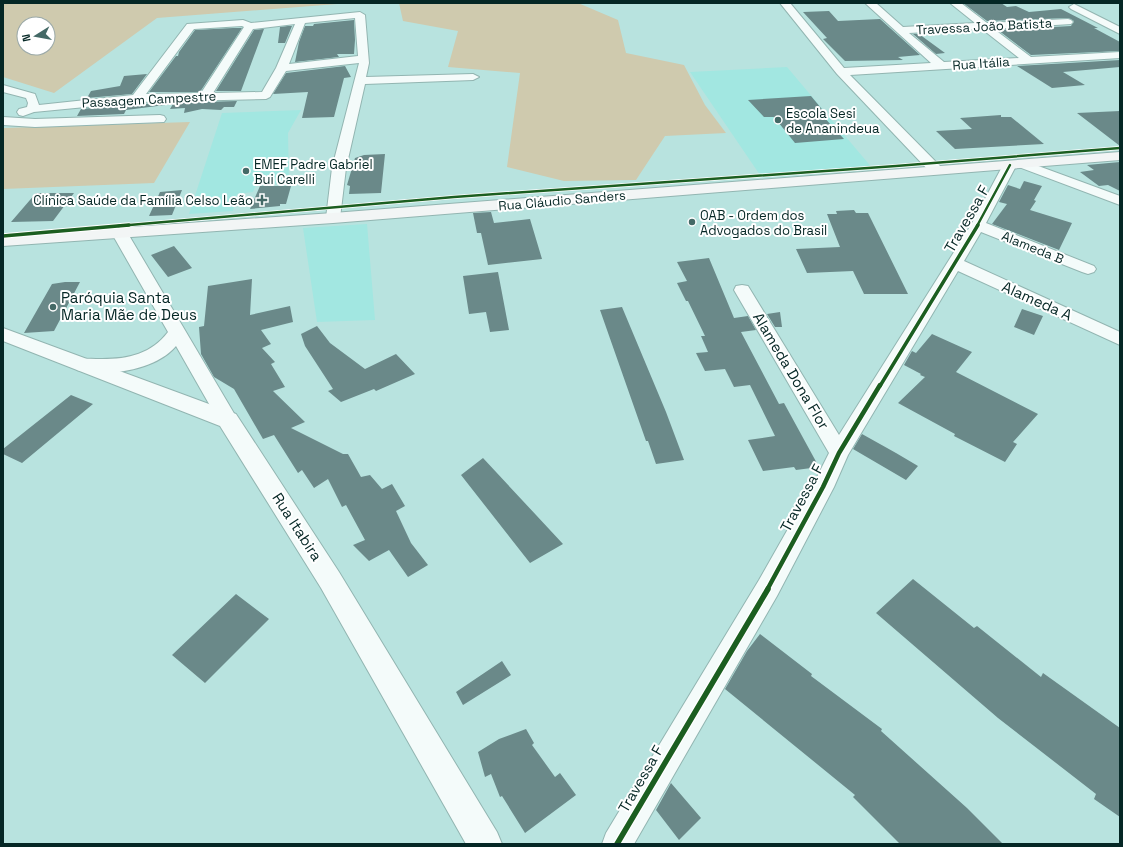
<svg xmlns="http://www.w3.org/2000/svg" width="1123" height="847" font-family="'Space Grotesk',sans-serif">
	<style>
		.built { fill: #a2e7e1 }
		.green { fill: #cfcaae; fill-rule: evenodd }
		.building { fill: #6a8989 }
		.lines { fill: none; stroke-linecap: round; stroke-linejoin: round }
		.minor-casing { stroke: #92b5b1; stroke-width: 2 }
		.tertiary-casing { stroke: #92b5b1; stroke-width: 2 }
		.secondary-casing { stroke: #92b5b1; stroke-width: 2 }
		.minor { fill: #f4fbfa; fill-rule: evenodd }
		.tertiary { fill: #f4fbfa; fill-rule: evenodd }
		.secondary { fill: #f2f5f5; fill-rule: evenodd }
		.cycleway-far3-casing { stroke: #fff; stroke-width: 4 }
		.cycleway-far2-casing { stroke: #fff; stroke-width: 5.5 }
		.cycleway-far1-casing { stroke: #fff; stroke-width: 7 }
		.cycleway-casing { stroke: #fff; stroke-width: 8 }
		.cycleway-far3 { stroke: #1b5e20; stroke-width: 2.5 }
		.cycleway-far2 { stroke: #1b5e20; stroke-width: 3.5 }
		.cycleway-far1 { stroke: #1b5e20; stroke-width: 4.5 }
		.cycleway { stroke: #1b5e20; stroke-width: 5.5 }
		.poi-dot { fill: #446966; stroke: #fff; stroke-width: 1.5 }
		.labels { text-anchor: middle; stroke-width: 4; stroke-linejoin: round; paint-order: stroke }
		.far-street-label { font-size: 13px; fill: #052725; stroke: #fff }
		.far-poi-label { font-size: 13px; fill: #052725; stroke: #fff; text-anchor: start }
		.street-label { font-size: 15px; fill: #052725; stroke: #fff }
		.poi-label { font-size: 15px; fill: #052725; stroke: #fff; text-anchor: start }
	</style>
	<rect width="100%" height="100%" fill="#b8e3df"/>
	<path class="built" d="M787,67L873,169L762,178L690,72Z
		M301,110L288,133L289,183L256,185L253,192L237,194L233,211L189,214L222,113Z
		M367,224L375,320L317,322L303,228Z"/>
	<path class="green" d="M3,3H350L157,18L54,93L3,77ZM24,24H48V48H24Z
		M399,3H578L618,20L626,53L684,65L705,105L726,133L665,136L636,180L564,181L507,167L520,73L448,67L458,31L403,21Z
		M190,122L154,183L3,189V128Z"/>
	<path class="building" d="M963,3H1001L1007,7L1016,6L1029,12L1061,9L1098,28H1094L1120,42V51L1031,55L998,30L1071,26L1074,21L1068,18L987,21Z
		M829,11L838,21L880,19L920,55L898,57L903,60L845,61L823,39L827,38L803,12Z
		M354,20L355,40L354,54H337L339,57L295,62L299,42L305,26H313L314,24Z
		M288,26H292L285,43H278L280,27Z
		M233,28H242L200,92H149L176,56H178L179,52L195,30Z
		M264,29L241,91H216L254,30Z
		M913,34H919L945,53L936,54Z
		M1120,60V67L1063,72L1085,85L1052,88L1017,66Z
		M345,66L351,77L344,78L334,117L302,118L308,92L273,94L286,73Z
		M147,74L132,94L87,98L91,91L120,86L124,76Z
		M811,96L826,114H821L844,139L795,143L774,117H764L748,100Z
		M237,101L234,107H224L221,110L202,109L184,113L185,108L170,109L173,104L126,110L124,114L77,116L81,109L137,104Z
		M1120,111V146L1077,113Z
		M1001,115V117H1011L1044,144L955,149L936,131L972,129L960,118Z
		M385,154L381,193L349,194L350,186L347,185L355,158L364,155Z
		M1120,162V191L1108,185L1099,186L1080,172L1094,170L1087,165Z
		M1024,181L1042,186L1034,200L1036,201L1030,210L1072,223L1059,250L992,224L1007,204L999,202L1008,185L1020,189Z
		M260,186H291L286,204H280V206L250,209Z
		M182,190L172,215L149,216L160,192Z
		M36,193H74L53,221L11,222Z
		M854,210L856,213H868L908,294H864L853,271L807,273L796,249L840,247L827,214H837L836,211Z
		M491,212L494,223L530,219L542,259L488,265L481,233H477L473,213Z
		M174,246L192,268L168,277L151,255Z
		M709,258L734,318L748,316L756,330L741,332L779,404L784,403L819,467L796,470L794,467L763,471L748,440L775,436L750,385L734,387L725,369L705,371L696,353L708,352L701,336H705L688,301H686L677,283L687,281L677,262Z
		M498,272L509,330L490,332L486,312L469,314L463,276Z
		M252,279L250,315L290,306L293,322L261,330L271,344L262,348L275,362L271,364L285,387L273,391L305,422L291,428L343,454H348L361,477L370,475L382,489L392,484L405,506L396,511L411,543L428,565L408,577L389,550L369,561L353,545L365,540L346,505L342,507L328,479L314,488L302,470L298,473L274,435L263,439L234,389L214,377L201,354L199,327L204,326L208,286Z
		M65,282H80L54,331L24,333L52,284Z
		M622,307L666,412L684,460L656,464L648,441H646L600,310Z
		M1022,309L1043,316L1034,335L1014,327Z
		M780,312L782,327H775L767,314Z
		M317,326L330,343L365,369L396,354L415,374L376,391L374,389L341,402L328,391L333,389L305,346L301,334Z
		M932,334L972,352L956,372L1038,414L1013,442L1017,444L1005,462L954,436L955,434L898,403L925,377L920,375L921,374L904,365L912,351L916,353Z
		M71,395L93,404L22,463L3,454V449Z
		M862,434L896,453L918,466L906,480L853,449Z
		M483,458L563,544L530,563L461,475Z
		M913,579L974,628L977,626L1041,677L1043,673L1120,728V817L1094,799L1096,794L998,718L876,613Z
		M236,594L269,619L205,683L172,655Z
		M760,634L812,674L811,676L882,729L881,731L967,808L1003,844H900L853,797L855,795L725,689L747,651Z
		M502,661L511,675L463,705L456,692Z
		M526,729L534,743L532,745L555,777L560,773L576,795L525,833L502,796L500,797L491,774L485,777L478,752L499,739Z
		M671,783L701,818L679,840L656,810Z"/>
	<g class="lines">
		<defs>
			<path id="minor" d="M780,3H790L844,68L931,63L865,3H876L903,27L975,23L950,3H961L987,23L1068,19L1071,20L1073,22L1071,24L994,29L1031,57L1120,52V58L850,75L941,167L943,170L941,173H931L837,74ZM982,29L1019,58L944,62L909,33Z
				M1074,4L1120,27V34L1071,9L1069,7Z
				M360,12L365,15L369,63L366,77L473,74L479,77L473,80L365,84L346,168L340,218L338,221L333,222L328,221L326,218L332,168L359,63L286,71L270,97L266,99L137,102L34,112L23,116L19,115L17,112L19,109L27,107L28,103L26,98L3,92V85L35,94L39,105L133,95L187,24L243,20L251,23ZM355,18L358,56L289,64L305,23ZM295,24L276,68L262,92L213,93L253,29ZM242,26L244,27L201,93L146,94L194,29Z
				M160,115L164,116L166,119L164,122L35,127L3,125V117L35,119Z
				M1022,160L1120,196V205L1016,166L986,223L1094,266L1096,269L1094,272L1088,274L1082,272L981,232L964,261L1120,332V345L958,271L848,455L834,487L777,596L634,844H602L606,833L759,580L814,483L829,453L734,290L736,286L742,285L748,286L839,435L971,225L1003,165L1005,162L1010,161L1016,163L1017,161Z
				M119,227L124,229L127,232L235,415L238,420L235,425L228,427L221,425L176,346C156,370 106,378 77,370L75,365L77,360C86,358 94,359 102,359C129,359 151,354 168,332L111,232L114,229Z"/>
			<path id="tertiary" d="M3,328L236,414L339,572L497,832L502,844H466L321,588L220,426L3,341Z"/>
			<path id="secondary" d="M1120,152V160L333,223L3,246V236L333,213Z"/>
		</defs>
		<use href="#minor" class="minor-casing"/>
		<use href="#tertiary" class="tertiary-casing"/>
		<use href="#secondary" class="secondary-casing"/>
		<use href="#minor" class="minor"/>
		<use href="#tertiary" class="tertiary"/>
		<use href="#secondary" class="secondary"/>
		<defs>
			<path id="cycleway-far3" d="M118,226L454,197L896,166L1120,148
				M977,226L1010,165"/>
			<path id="cycleway-far2" d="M3,236L129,225
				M880,386L978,225"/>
			<path id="cycleway-far1" d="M767,590L823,487L839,453L880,385"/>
			<path id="cycleway" d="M617,844L768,589"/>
		</defs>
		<use href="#cycleway-far3" class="cycleway-far3-casing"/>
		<use href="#cycleway-far2" class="cycleway-far2-casing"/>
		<use href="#cycleway-far1" class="cycleway-far1-casing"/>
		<use href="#cycleway" class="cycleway-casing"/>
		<use href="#cycleway-far3" class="cycleway-far3"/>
		<use href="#cycleway-far2" class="cycleway-far2"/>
		<use href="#cycleway-far1" class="cycleway-far1"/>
		<use href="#cycleway" class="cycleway"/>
	</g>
	<g class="poi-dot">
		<circle cx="778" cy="120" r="4"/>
		<circle cx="246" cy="171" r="4"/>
		<path d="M260 194h4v4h4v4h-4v4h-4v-4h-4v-4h4z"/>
		<circle cx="692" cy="222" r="4"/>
		<circle cx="53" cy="307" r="4"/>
	</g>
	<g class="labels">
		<g class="far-street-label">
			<text transform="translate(984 26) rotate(-3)" y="5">Travessa João Batista</text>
			<text transform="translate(981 63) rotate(-4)" y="5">Rua Itália</text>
			<text transform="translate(149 99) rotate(-3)" y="5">Passagem Campestre</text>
			<text transform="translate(562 200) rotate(-5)" y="5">Rua Cláudio Sanders</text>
			<text transform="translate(1033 247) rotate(22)" y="5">Alameda B</text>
		</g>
		<g class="far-poi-label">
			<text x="786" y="118">Escola Sesi<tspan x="786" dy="15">de Ananindeua</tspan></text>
			<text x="254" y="169">EMEF Padre Gabriel<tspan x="254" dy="15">Bui Carelli</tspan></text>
			<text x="253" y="205" text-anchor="end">Clínica Saúde da Família Celso Leão</text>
			<text x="700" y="220">OAB - Ordem dos<tspan x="700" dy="15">Advogados do Brasil</tspan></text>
		</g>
		<g class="street-label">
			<text transform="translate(967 219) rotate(-60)" y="5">Travessa F</text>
			<text transform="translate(1037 301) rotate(24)" y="5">Alameda A</text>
			<text transform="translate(791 371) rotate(59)" y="5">Alameda Dona Flor</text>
			<text transform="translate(802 498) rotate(-62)" y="5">Travessa F</text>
			<text transform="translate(297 527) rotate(57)" y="5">Rua Itabira</text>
			<text transform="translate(641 779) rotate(-60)" y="5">Travessa F</text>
		</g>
		<g class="poi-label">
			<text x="61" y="303">Paróquia Santa<tspan x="61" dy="17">Maria Mãe de Deus</tspan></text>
		</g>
	</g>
	<rect width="1123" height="847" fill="none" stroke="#052725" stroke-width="8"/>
	<g transform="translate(36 36) rotate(259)"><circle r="19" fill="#ffffff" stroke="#9ba9a8"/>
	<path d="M0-3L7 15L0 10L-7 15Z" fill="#446966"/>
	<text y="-6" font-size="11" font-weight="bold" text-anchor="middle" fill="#052725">N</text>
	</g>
</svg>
